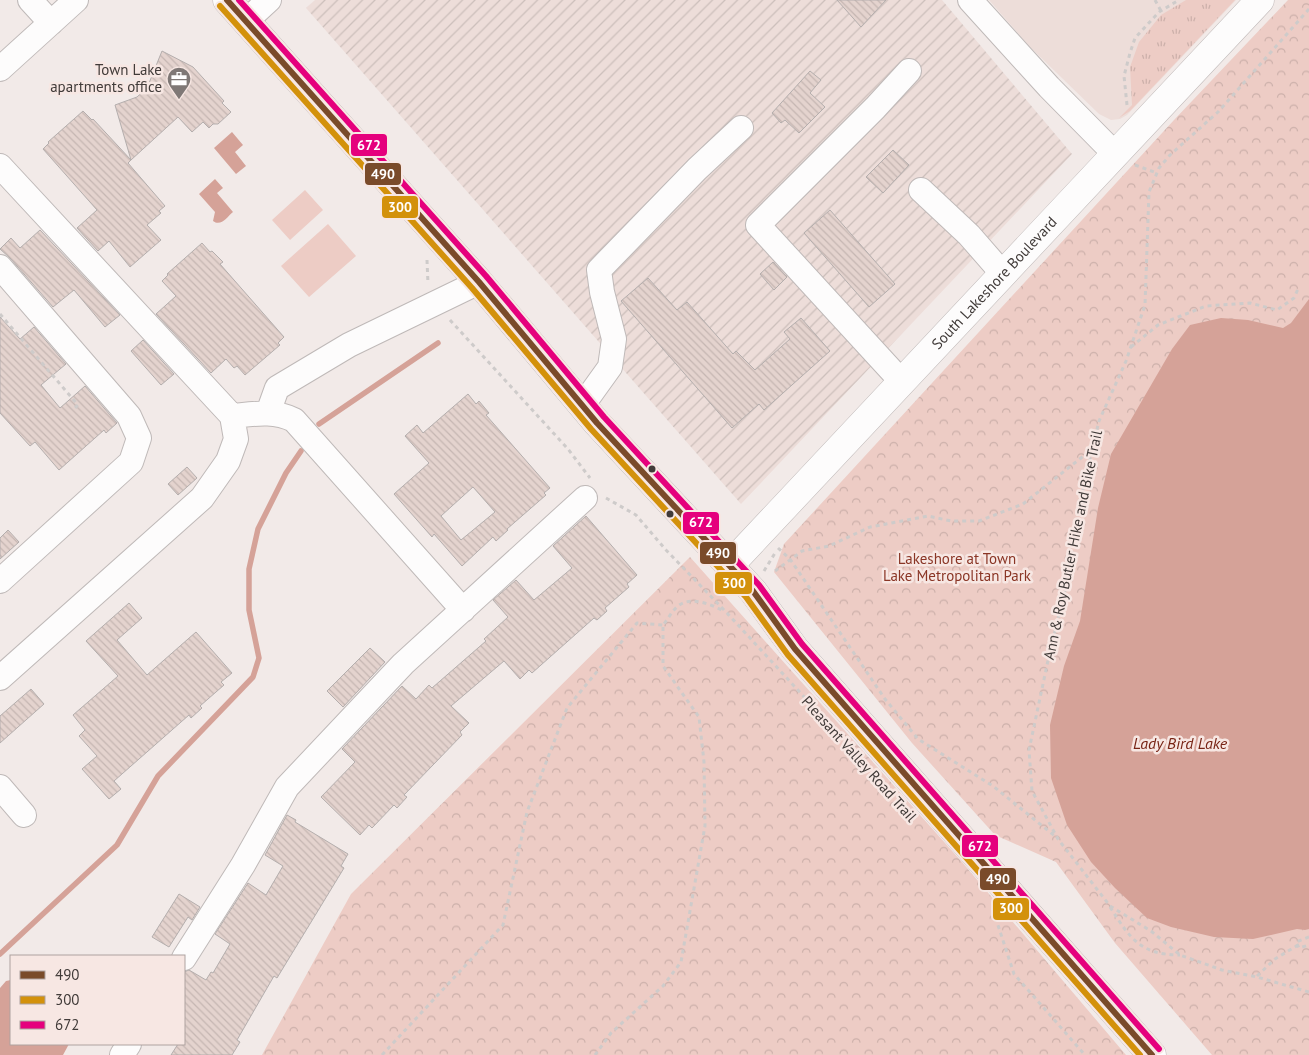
<svg xmlns="http://www.w3.org/2000/svg" width="1309" height="1055" font-family="'PT Sans',sans-serif">
	<style>
		.built { fill: #edddd9 }
		.industrial { fill: url(#industrial-furrows) }
		.grass { fill: url(#grass-tufts) }
		.park { fill: url(#park-crowns) }
		.pitch { fill: #edccc5 }
		.water { fill: #d5a298 }
		.lines { fill: none; stroke-linecap: round; stroke-linejoin: round }
		.stream { stroke: #d5a298; stroke-width: 5.5 }
		.building { fill: url(#building-back-hatch); stroke: #b4aead; fill-rule: evenodd }
		.minor-casing { stroke: #bfb9b8; stroke-width: 26 }
		.major-casing { stroke: #bfb9b8; stroke-width: 29 }
		.path { stroke: #cecbca; stroke-width: 3; stroke-dasharray: 4 4; stroke-linecap: butt }
		.minor { stroke: #fdfcfc; stroke-width: 24 }
		.major { stroke: #fdfcfc; stroke-width: 28 }
		.bus-1-casing { stroke: #f7e7e3; stroke-width: 10 }
		.bus-2-casing { stroke: #f7e7e3; stroke-width: 10 }
		.bus-3-casing { stroke: #f7e7e3; stroke-width: 10 }
		.bus-1 { stroke: #7a4b2a; stroke-width: 6 }
		.bus-2 { stroke: #d3910b; stroke-width: 6 }
		.bus-3 { stroke: #e5007d; stroke-width: 6 }
		.bus-dot { fill: #413b39; stroke: #f7e7e3; stroke-width: 2 }
		.labels { text-anchor: middle; stroke-width: 5; stroke-linejoin: round; paint-order: stroke }
		.poi-label { font-size: 15px; fill: #413b39; stroke: #f7e7e3; text-anchor: end }
		.street-label { font-size: 15px; fill: #413b39; stroke: #f7e7e3 }
		.park-label { font-size: 15px; fill: #8a3525; stroke: #f7e7e3 }
		.water-label { font-size: 16px; font-style: italic; fill: #782415; stroke: #f7e7e3 }
		.line-badge { stroke: #f7e7e3; stroke-width: 2 }
		.badge-label { font-size: 14px; text-anchor: middle; font-weight: bold; fill: #fff }
	</style>
	<defs>
		<pattern id="industrial-furrows" width="10" height="10" patternUnits="userSpaceOnUse" patternTransform="scale(1.25)"><rect width="10" height="10" fill="#edddd9"/><path d="M-1 1l2-2M0 10L10 0M9 11l2-2" fill="none" stroke="#ccbfbb"/></pattern>
		<pattern id="grass-tufts" width="24" height="20" patternUnits="userSpaceOnUse" patternTransform="scale(1.25)"><rect width="24" height="20" fill="#edccc5"/><path d="M3 7l-1-3M5 7V3M7 7l1-3M15 17l-1-3M17 17v-4M19 17l1-3" fill="none" stroke="#ccb0aa"/></pattern>
		<pattern id="park-crowns" width="20" height="18" patternUnits="userSpaceOnUse" patternTransform="scale(1.25)"><rect width="20" height="18" fill="#edccc5"/><path d="M2 6a3 3 0 1 1 6 0M12 15a3 3 0 1 1 6 0" fill="none" stroke="#ccb0aa"/></pattern>
		<pattern id="building-back-hatch" width="6" height="6" patternUnits="userSpaceOnUse" patternTransform="scale(1.25)"><rect width="6" height="6" fill="#e4d3ce"/><path d="M-1 5l2 2M0 0l6 6M5-1l2 2" fill="none" stroke="#c5b6b2"/></pattern>
	</defs>
	<rect width="100%" height="100%" fill="#f2eae8"/>
	<path class="built" d="M989,0H1236L1127,115L1120,119L1111,120L1099,114L1029,46Z"/>
	<path class="industrial" d="M315,0H942L1072,154L741,504L306,8Z"/>
	<path class="grass" d="M1186,0H1235L1130,111L1119,118L1132,105L1130,67L1139,42L1161,15Z"/>
	<path class="park" d="M1288,0H1309V1055H1212L1115,943L1056,862L995,835L912,743L774,572L784,544L1174,120Z
		M690,557L962,862L1126,1055H262L351,894Z"/>
	<path class="pitch" d="M305,190L323,210L290,240L272,220Z
		M328,224L356,256L309,297L281,266Z"/>
	<path class="water" d="M232,132L243,145L235,152L246,166L236,174L214,148Z
		M215,179L223,188L217,193L233,212C227,217 221,227 213,221L215,212L199,194Z
		M1309,299V929L1305,930L1297,929L1253,939L1214,937L1171,927L1147,918L1115,888L1091,862L1067,825L1051,778L1050,725L1064,666L1080,621L1098,508L1111,454L1172,349L1190,325L1221,318L1248,320L1283,328L1291,323Z
		M11,980V1044H69L63,1055H0V988L6,981Z"/>
	<g class="lines">
		<path class="stream" d="M319,424L438,343
			M0,954L117,845L158,776L253,677L259,658L249,610V569L258,529L286,473L301,451"/>
	</g>
	<path class="building" d="M837,0H886L861,27Z
		M162,51L193,67L224,101L222,103L231,112L218,124H213L209,128L203,122L192,132L178,117L131,160L115,105L137,97L147,88Z
		M810,71L821,80L810,93L825,107L799,133L785,120L781,123L772,113Z
		M83,111L92,120L93,119L131,160L128,163L165,206L159,211L161,213L147,225L161,240L130,267L109,241L98,251L77,228L97,210L43,149L49,143L48,142Z
		M893,150L909,165L883,193L866,177Z
		M830,210L895,284L869,307L804,233Z
		M40,230L120,315L105,327L74,290L53,307L10,258L0,249L11,238L20,248Z
		M202,243L210,252L212,251L223,262L220,264L284,337L278,343L280,345L245,375L237,366L234,368L226,359L211,373L156,314L176,296L162,281L168,275L167,274Z
		M773,262L787,277L774,290L760,274Z
		M648,278L677,310L687,302L733,354L736,351L755,370L790,339L784,332L801,318L830,351L764,410L759,404L732,428L621,301Z
		M0,317L20,339L34,327L66,364L41,385L60,408L85,386L117,423L106,433L104,430L59,470L35,442L30,446L0,413Z
		M143,340L174,374L161,385L131,351Z
		M468,394L476,404L479,401L489,413L486,415L550,488L544,493L546,495L507,529L508,530L496,541L493,537L462,566L434,534L432,537L394,494L429,463L405,436L417,425L423,433ZM473,487L495,512L461,540L441,516Z
		M187,467L197,478L178,495L168,484Z
		M586,516L637,575L627,584L629,587L605,608L607,611L597,620L594,618L532,673L529,670L520,679L504,661L451,706L469,723L460,732L462,735L404,795L407,797L397,808L394,805L372,828L369,825L360,835L321,797L355,762L342,749L402,686L416,699L429,685L432,688L486,641L484,639L508,617L493,600L516,580L534,600L572,568L553,546Z
		M8,530L19,542L0,559V538Z
		M129,603L142,618L117,640L147,675L196,632L232,673L221,682L224,685L200,706L202,708L191,718L189,715L114,781L121,789L109,799L82,769L97,756L79,736L85,730L73,715L118,676L86,641Z
		M370,648L385,662L343,707L327,691Z
		M31,689L44,704L0,743V716Z
		M287,815L296,820L295,822L348,854L341,866L344,868L277,978L274,976L237,1040L240,1042L232,1055H171L178,1044H184V972L189,970L206,980L211,972L213,973L230,944L215,934L248,883L266,895L283,866L265,855Z
		M179,894L200,907L192,920L188,917L169,947L152,937Z"/>
	<g class="lines">
		<defs>
			<path id="minor" d="M30,0L51,23
				M970,0L1049,87L1115,154
				M245,22L269,0
				M0,69L76,0
				M0,166L232,416L236,439L228,461L202,498L0,678
				M921,190L969,235L1003,274
				M0,267L129,416L139,438L131,462L0,581
				M902,382L758,225L875,108L909,71
				M582,406L610,367L614,339L602,292L599,270L697,169L741,128
				M268,413L277,388L349,345L479,282
				M232,416C254,414 273,410 294,420L463,610
				M0,787L24,815
				M184,958L243,865L287,787L403,664L585,498
				M122,1055L129,1044"/>
			<g id="major">
				<path d="M227,0L479,282L597,423L753,591L795,649L1152,1055"/>
				<path id="s1" d="M729,566L1260,0"/>
			</g>
		</defs>
		<use href="#minor" class="minor-casing"/>
		<use href="#major" class="major-casing"/>
		<path class="path" d="M1155,0L1161,11
			M1309,9L1218,112L1170,155L1159,168L1149,192L1145,305L1126,361L1099,421L1084,483L1070,571L1050,651L1029,750L1032,791L1058,839L1110,906L1151,931L1180,955L1222,970L1257,977L1309,992
			M1127,105L1124,76L1130,53L1135,38L1159,12L1179,0
			M1135,165L1157,173
			M427,260L428,284
			M0,314L78,405L75,408
			M450,320L568,449L590,478
			M1131,347L1158,325L1206,306L1250,303L1277,310L1294,298L1298,289
			M606,498L636,515L666,550L727,613L807,700
			M778,548L790,559L885,699L918,739L993,786L1056,837
			M764,571L775,553
			M775,571L802,551L829,546L870,527L928,516L951,521H979L1023,504L1091,450
			M1110,907C1130,938 1140,955 1180,955
			M993,910L1014,974L1085,1055
			M1309,937L1296,942L1299,948L1309,945
			M1257,976L1275,959L1298,945
			M382,1055L503,925L527,812L567,708L637,623L663,625
			M595,1055L611,1033L663,986L681,962L705,826L704,762L699,717L663,666V625C668,619 672,611 678,606C690,596 711,604 723,611"/>
		<use href="#minor" class="minor"/>
		<use href="#major" class="major"/>
		<defs>
			<path id="bus-1" d="M227,0L479,282L597,423L753,591L795,649L1152,1055"/>
			<path id="bus-2" d="M220,6L472,288L591,429L746,597L788,655L1140,1055"/>
			<path id="bus-3" d="M239,0L486,276L604,417L759,585L802,644L1159,1049"/>
		</defs>
		<use href="#bus-1" class="bus-1-casing"/>
		<use href="#bus-2" class="bus-2-casing"/>
		<use href="#bus-3" class="bus-3-casing"/>
		<use href="#bus-1" class="bus-1"/>
		<use href="#bus-2" class="bus-2"/>
		<use href="#bus-3" class="bus-3"/>
	</g>
	<defs>
		<symbol id="office-pin" viewBox="-11 -11 22 30"><path d="M0 17L-7.5 6A9.5 9.5 0 1 1 7.5 6Z" fill="#7f7876" stroke="#f7e7e3"/><path d="M-6-3h4V-5.5h4V-3h4V5H-6ZM-1-4.5V-3h2v-1.5ZM-6 0V1H6V0Z" fill="#fff"/></symbol>
	</defs>
	<g fill-rule="evenodd">
		<use href="#office-pin" x="165" y="65" width="28" height="38"/>
	</g>
	<g class="bus-dot">
		<circle cx="652" cy="469" r="4.5"/>
		<circle cx="670" cy="514" r="4.5"/>
	</g>
	<g class="labels">
		<g class="poi-label">
			<text x="162" y="75">Town Lake<tspan x="162" dy="17">apartments office</tspan></text>
		</g>
		<g class="street-label">
			<text dy="5" stroke="none"><textPath href="#s1" startOffset="388">South Lakeshore Boulevard</textPath></text>
			<text transform="translate(1073 545) rotate(-78)" y="5">Ann &amp; Roy Butler Hike and Bike Trail</text>
			<text transform="translate(859 759) rotate(48)" y="5">Pleasant Valley Road Trail</text>
		</g>
		<g class="park-label">
			<text x="957" y="564">Lakeshore at Town<tspan x="957" dy="17">Lake Metropolitan Park</tspan></text>
		</g>
		<g class="water-label">
			<text x="1180" y="749">Lady Bird Lake</text>
		</g>
	</g>
	<g class="line-badge">
		<rect x="350" y="133" width="38" height="24" rx="5" fill="#e5007d"/>
		<rect x="364" y="162" width="38" height="24" rx="5" fill="#7a4b2a"/>
		<rect x="381" y="195" width="38" height="24" rx="5" fill="#d3910b"/>
		<rect x="682" y="511" width="38" height="24" rx="5" fill="#e5007d"/>
		<rect x="699" y="541" width="38" height="24" rx="5" fill="#7a4b2a"/>
		<rect x="714" y="571" width="39" height="24" rx="5" fill="#d3910b"/>
		<rect x="961" y="834" width="38" height="24" rx="5" fill="#e5007d"/>
		<rect x="979" y="867" width="38" height="24" rx="5" fill="#7a4b2a"/>
		<rect x="992" y="897" width="38" height="24" rx="5" fill="#d3910b"/>
	</g>
	<g class="badge-label">
		<text x="369" y="150">672</text>
		<text x="383" y="179">490</text>
		<text x="400" y="212">300</text>
		<text x="701" y="527">672</text>
		<text x="718" y="558">490</text>
		<text x="734" y="588">300</text>
		<text x="980" y="851">672</text>
		<text x="998" y="884">490</text>
		<text x="1011" y="913">300</text>
	</g>
	<rect x="10" y="955" width="175" height="90" fill="#f7e7e3" stroke="#aea29f"/>
	<rect x="20" y="971" width="25" height="8" fill="#7a4b2a" stroke="#aea29f"/>
	<text x="55" y="980" font-size="15" fill="#413b39">490</text>
	<rect x="20" y="996" width="25" height="8" fill="#d3910b" stroke="#aea29f"/>
	<text x="55" y="1005" font-size="15" fill="#413b39">300</text>
	<rect x="20" y="1021" width="25" height="8" fill="#e5007d" stroke="#aea29f"/>
	<text x="55" y="1030" font-size="15" fill="#413b39">672</text>
</svg>
